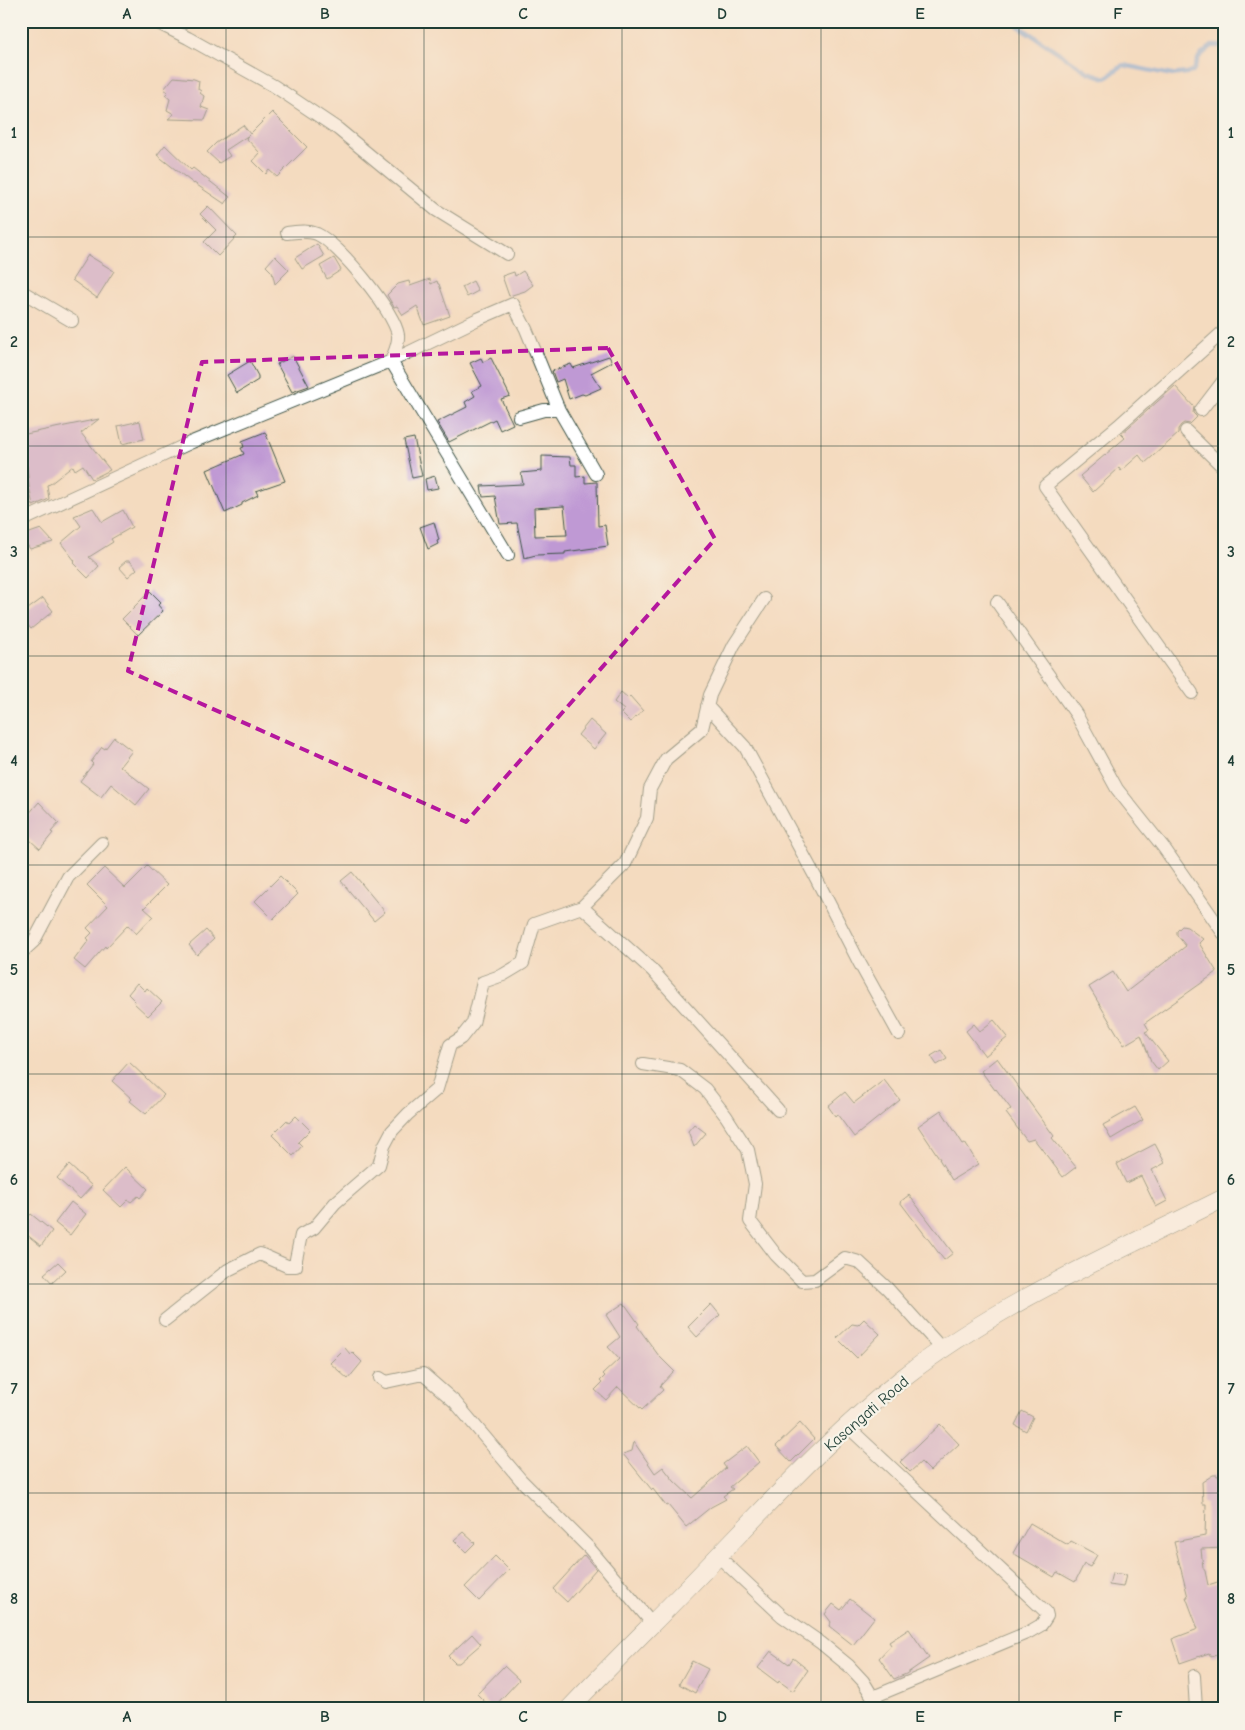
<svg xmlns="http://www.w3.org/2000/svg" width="1245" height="1730" font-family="'Comic Neue',sans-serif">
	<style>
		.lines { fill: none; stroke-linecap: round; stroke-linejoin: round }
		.stream { stroke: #71a3dc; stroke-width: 4.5 }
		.building { fill: #bf99d4; fill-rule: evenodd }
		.street-casing { stroke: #3f5549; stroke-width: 14 }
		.secondary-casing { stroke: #3f5549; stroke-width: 19 }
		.street { stroke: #fff; stroke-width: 12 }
		.secondary { stroke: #fff; stroke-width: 18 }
		.marked { fill: none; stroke: #b5179e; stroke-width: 4; stroke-dasharray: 10 6; stroke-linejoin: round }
		.grid { fill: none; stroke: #1f3d34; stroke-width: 1; stroke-opacity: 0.55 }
		.labels { text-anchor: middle; stroke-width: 4.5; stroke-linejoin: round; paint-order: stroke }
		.street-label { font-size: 16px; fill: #1f3d34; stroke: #f7f3e8 }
		.neatline { fill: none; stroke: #1f3d34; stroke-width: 2 }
		.grid-label { font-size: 16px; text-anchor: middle; font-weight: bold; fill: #1f3d34 }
	</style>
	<rect width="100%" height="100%" fill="#f7f3e8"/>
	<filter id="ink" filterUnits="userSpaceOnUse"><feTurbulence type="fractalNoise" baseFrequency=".02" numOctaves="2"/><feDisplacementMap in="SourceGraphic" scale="10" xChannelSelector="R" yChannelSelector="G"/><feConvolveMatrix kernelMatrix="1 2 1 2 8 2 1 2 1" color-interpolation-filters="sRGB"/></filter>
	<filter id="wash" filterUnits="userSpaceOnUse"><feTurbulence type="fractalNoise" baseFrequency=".0096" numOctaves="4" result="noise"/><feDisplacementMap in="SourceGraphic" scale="20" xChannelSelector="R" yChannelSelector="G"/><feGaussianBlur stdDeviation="1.12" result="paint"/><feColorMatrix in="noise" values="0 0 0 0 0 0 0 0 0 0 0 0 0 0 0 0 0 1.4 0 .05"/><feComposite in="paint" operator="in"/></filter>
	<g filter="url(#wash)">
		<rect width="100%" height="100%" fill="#f4dbbf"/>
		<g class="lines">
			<path class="stream" d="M1011,21L1088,72L1106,78L1123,65L1172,75L1193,72L1199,57L1212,46H1224"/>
		</g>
		<g id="blocks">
			<path class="building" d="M174,77L194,79L199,81L198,89L201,91L200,93L204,96L201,107L209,110L205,120L168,119L174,114L167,110L170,99L165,95L168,92L164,89Z
				M272,112L307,147L277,177L269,170L266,174L253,161L260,153L246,138L249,135L226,150L230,156L219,163L207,152L216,143L243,125L250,134Z
				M165,145L191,170L193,168L230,197L225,204L194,183V184L157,155Z
				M208,206L237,236L218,256L204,242L216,230L200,214Z
				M317,244L324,256L302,269L295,258Z
				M88,255L114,271L97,298L72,280Z
				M275,256L289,270L275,284L272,272L266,266Z
				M334,258L341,270L327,279L320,266Z
				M523,271L533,285L525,291L509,296L502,276L514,272L515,276Z
				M430,279L431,284L437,281L438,284H439L450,316L424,325L417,306L403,315L397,306L394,307L387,295L398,284L409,281L410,286Z
				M473,281L478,291L467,297L462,287Z
				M293,356L309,386L292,392L277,364Z
				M609,356L612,362L591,373L601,388L585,395L582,394L569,399L563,379L556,382L552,371L571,364L573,368Z
				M481,358L483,362L491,358L510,396L501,399L513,424L500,430L495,419L449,442L437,422L467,407L465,402L475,396L472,391L482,386L470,363Z
				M250,361L258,376V380L237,393L227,375Z
				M1175,386L1194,407L1193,413L1197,417L1190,424L1184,423L1181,425L1178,429V434L1145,463L1139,455L1121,471L1119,468L1093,492L1080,476L1125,438L1121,434Z
				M99,419L81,433L110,470L92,479L83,465L75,470L73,466L50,484L47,485L49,499L33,506L29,486L27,466L21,467V435Z
				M140,421L144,439L122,444L118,426Z
				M265,432L285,481L256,491L258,495L242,503V505L225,513L207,470L244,454L241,448L244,447L242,441Z
				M414,438L422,476L412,478L404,440Z
				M542,456L570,457L571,465H576V477L585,476V483L597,482L598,526L605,525L608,546L565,552V554L536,555L524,558L517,523L500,524L495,496L483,497L481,486L523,484L521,473L542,471ZM564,506L567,535L535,536L534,508Z
				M435,476L438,488L427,490L425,479Z
				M93,508L102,522L123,510L132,527L111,539L113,542L89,557L99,566L88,578L73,563L75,561L61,543L81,526L74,516Z
				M434,522L439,540L437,541L438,544L428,549L420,527Z
				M41,529L53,542L30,549L21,536Z
				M126,561H130L137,569L128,577L119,567Z
				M150,591L161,602L158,605L163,611L138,635L122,619Z
				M43,598L53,611L31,629L21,617V614Z
				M621,692L628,698L630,696L643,711L630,722L621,713L624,710L614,702Z
				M590,720L606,734L594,749L578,735Z
				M114,737L132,751L120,766L149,789L136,805L111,784L101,797L80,781L93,764L91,762L102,747L105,749Z
				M39,802L59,823L51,832L53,833L40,849L21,832V823Z
				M147,866L167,885L144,908L153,916L136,934L128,925L106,948L105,946L85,969L74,960L89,940L87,938L92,933L87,928L108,906L87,885L104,868L125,888Z
				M352,872L385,912L374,921L341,881Z
				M280,876L298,894L273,919L255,901Z
				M1182,926L1187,927L1203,939L1199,943L1217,972L1145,1023L1149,1030L1145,1032L1168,1061L1158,1070L1151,1061L1141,1035L1124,1045L1089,987L1113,972L1126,992L1186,946L1177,935V931Z
				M206,930L214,939L197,955L189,945Z
				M137,983L145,991L147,988L162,1002L148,1016L134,1003L135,1001L128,994Z
				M994,1020L1008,1037L985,1056L966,1031L974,1024L980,1031Z
				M941,1050L947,1059L937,1065L931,1056Z
				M997,1058L1054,1136L1052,1138L1076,1167L1063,1177L1034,1139L1027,1141L1006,1113L1011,1109L996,1089L995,1090L981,1071Z
				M129,1062L164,1095L146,1114L130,1101L132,1099L112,1081Z
				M884,1080L900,1100L854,1137L837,1114L835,1116L828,1106L845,1092L854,1103Z
				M1135,1107L1143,1120L1111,1139L1103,1125Z
				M941,1110L963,1144L965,1143L978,1164L952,1180L939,1159H940L918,1126Z
				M296,1116L310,1130L298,1142L302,1146L293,1156L272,1135L287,1120L289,1123Z
				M694,1124L706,1133L694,1147L688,1131Z
				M1155,1144L1165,1163L1152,1170L1167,1201L1156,1207L1141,1176L1126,1183L1117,1164Z
				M69,1165L92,1186L80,1199L57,1178Z
				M125,1167L148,1189L140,1198L138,1196L131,1202L128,1200L121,1207L103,1190Z
				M909,1195L953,1253L944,1260L900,1202Z
				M71,1202L86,1214L70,1235L55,1223Z
				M31,1214L52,1231L41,1246L21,1230V1225Z
				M58,1262L66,1270L52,1283L44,1274Z
				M624,1303L639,1324L637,1326L659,1356L674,1371L660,1386L663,1390L642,1410L618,1387L606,1400L595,1390L602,1383L600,1381L605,1376L603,1374L619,1359L608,1347L620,1337L606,1315Z
				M711,1304L720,1315L697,1337L688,1327Z
				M864,1319L880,1334L857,1358L837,1338L852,1324L858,1325Z
				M345,1348L350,1354L352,1352L362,1362L348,1379L330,1363Z
				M1022,1411L1033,1417L1026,1431L1015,1425Z
				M800,1423L814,1439L791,1462L776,1446Z
				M940,1424L959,1444L930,1471L921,1462L910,1472L900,1462Z
				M634,1442L655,1473L663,1467L674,1481L692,1498L726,1468L723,1464L747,1446L759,1462L730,1487L733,1489L723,1496L726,1499L711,1507L686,1527L668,1505L666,1506L653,1489L652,1490L623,1454L632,1451Z
				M1213,1475H1217L1224,1485V1548L1201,1549L1203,1568L1205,1571L1208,1585L1224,1580V1652L1211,1657L1209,1653L1180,1663L1172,1639L1198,1629L1186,1597H1188L1174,1542L1205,1536L1206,1504H1203L1202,1482Z
				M1030,1523L1068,1545L1071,1541L1097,1555L1090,1567L1084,1564L1075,1582L1057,1572L1054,1577L1013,1553Z
				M463,1532L475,1543L466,1552L454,1540Z
				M584,1555L596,1569L567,1602L553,1589Z
				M495,1556L509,1570L479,1601L465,1587Z
				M1112,1573L1126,1575L1123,1587L1109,1585Z
				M850,1599L874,1618L853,1645L829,1626L831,1622L825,1614L833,1604L841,1610Z
				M909,1629L929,1658L906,1674L894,1679L879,1658L891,1645L889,1642Z
				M472,1634L481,1644L459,1663H455L448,1656Z
				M771,1651L789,1664L793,1658L808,1670L793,1691L779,1681L778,1683L758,1668Z
				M692,1661L708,1669L695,1693L679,1684Z
				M504,1666L519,1680L492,1709L477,1694Z"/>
		</g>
	</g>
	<g filter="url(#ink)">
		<use href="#blocks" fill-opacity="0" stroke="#3f5549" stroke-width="1"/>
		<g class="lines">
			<defs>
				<path id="street" d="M154,21L188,38L274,86L338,129L436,210L507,254
					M287,233C297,232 307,230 317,234C339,244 394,311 398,335C399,344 394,353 391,361L508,555
					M21,291L72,321
					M1201,410L1224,380
					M519,417L544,410H559L596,474
					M1186,431L1224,468
					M21,521L192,442L391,361L478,319L513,304L526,329L559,410
					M997,602L1076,714L1117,789L1164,848L1224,934
					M1192,693L1045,486L1118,426L1224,331
					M707,706L745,747L817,880L859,962L899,1034
					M582,907L652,970L778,1110
					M21,953L34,941L68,877L102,843
					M643,1064L680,1070L705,1089L726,1116L748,1150L755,1184L750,1221L776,1255L802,1281L815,1280L845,1258L859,1262L887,1288L943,1350
					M165,1320L228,1270L260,1254L287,1266H296V1259L301,1235L314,1228L335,1203L379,1165L384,1146L392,1131L408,1114L437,1089L450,1045L461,1038L473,1023L483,982L503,975L523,963L534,924L582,907L625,864L647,818L650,789L666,759L702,729L710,695L734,645L764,599
					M380,1378L386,1382L423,1374L455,1402L521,1480L589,1548L652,1623
					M847,1426L1046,1612L1047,1616L1041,1625L1029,1632L873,1697
					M718,1556L782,1616L821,1643L849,1666L863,1681L880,1709
					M1194,1676L1196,1709"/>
				<path id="secondary" d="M569,1709C618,1657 670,1607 719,1555C778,1494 837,1430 904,1377C1001,1302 1115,1253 1224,1198"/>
			</defs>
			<use href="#street" class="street-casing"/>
			<use href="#secondary" class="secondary-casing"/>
			<use href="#street" class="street"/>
			<use href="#secondary" class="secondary"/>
		</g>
	</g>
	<path d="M0 0H1245V1730H0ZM608,348L715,539L466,822L128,671L202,362Z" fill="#f4dbbf" fill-opacity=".55" fill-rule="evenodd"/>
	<path class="marked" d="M608,348L715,539L466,822L128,671L202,362Z"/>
	<path class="grid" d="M226,21V1709M424,21V1709M622,21V1709M821,21V1709M1019,21V1709M21,237H1224M21,446H1224M21,656H1224M21,865H1224M21,1074H1224M21,1284H1224M21,1493H1224"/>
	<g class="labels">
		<g class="street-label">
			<text transform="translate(866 1413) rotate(-41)" y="6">Kasangati Road</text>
		</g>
	</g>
	<rect width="1245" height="1730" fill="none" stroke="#f7f3e8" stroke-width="55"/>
	<rect x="28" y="28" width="1190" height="1674" class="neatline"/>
	<g class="grid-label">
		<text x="127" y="19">A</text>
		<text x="325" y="19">B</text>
		<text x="523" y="19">C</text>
		<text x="722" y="19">D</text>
		<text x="920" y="19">E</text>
		<text x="1118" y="19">F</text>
		<text x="14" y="138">1</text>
		<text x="1231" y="138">1</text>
		<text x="14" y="347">2</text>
		<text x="1231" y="347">2</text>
		<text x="14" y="557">3</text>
		<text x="1231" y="557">3</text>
		<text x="14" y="766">4</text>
		<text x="1231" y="766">4</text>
		<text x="14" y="975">5</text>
		<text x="1231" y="975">5</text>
		<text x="14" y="1185">6</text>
		<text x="1231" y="1185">6</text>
		<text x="14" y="1394">7</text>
		<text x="1231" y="1394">7</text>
		<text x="14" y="1604">8</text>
		<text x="1231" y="1604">8</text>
		<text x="127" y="1722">A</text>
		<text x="325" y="1722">B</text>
		<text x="523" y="1722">C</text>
		<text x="722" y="1722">D</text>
		<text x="920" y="1722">E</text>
		<text x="1118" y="1722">F</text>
	</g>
</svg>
